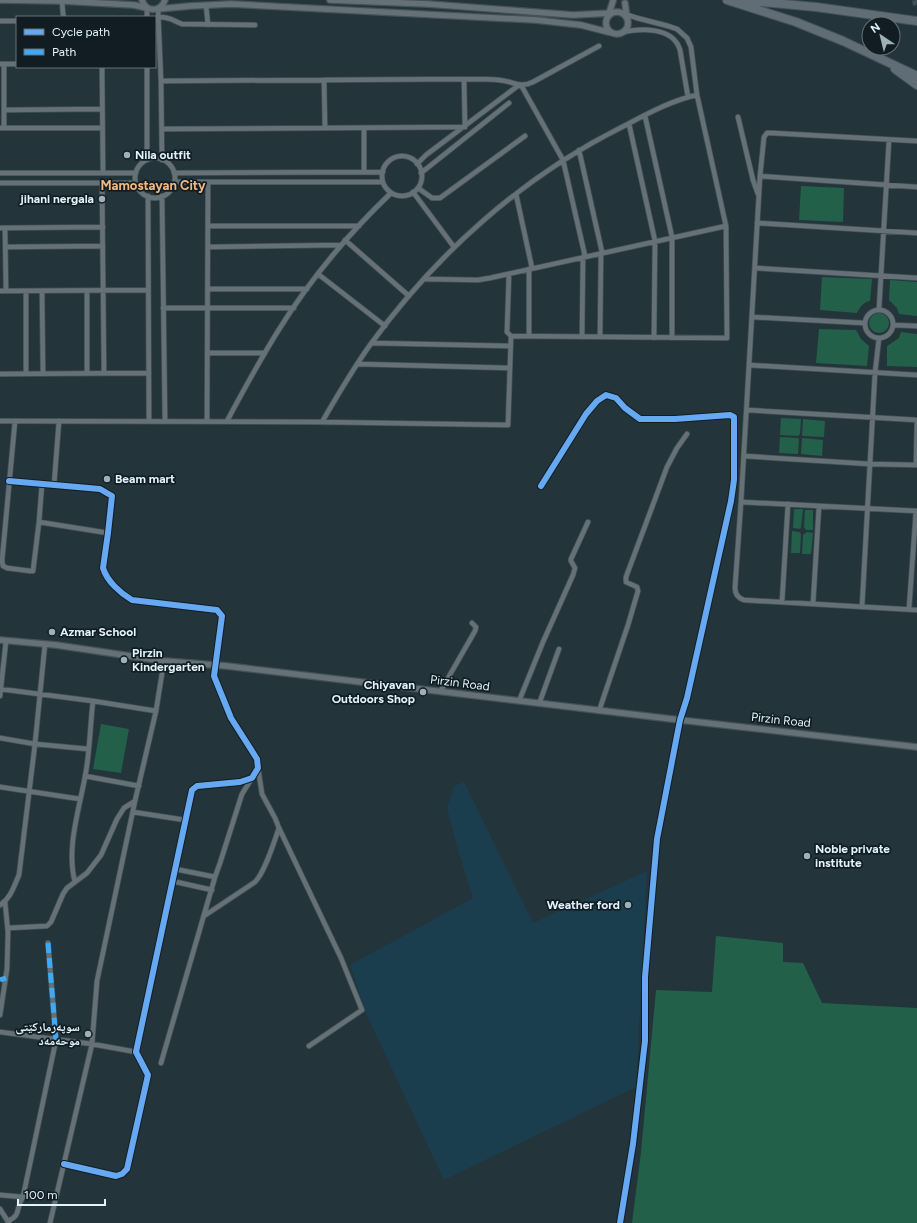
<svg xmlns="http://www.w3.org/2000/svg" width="917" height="1223" font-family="Figtree,'Noto Naskh Arabic',sans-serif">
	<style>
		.built { fill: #1b3e4e }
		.green { fill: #226049 }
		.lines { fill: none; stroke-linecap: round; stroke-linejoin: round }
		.motorway-tunnel { stroke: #405158; stroke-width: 8; stroke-dasharray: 8 4; stroke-linecap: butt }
		.minor-casing { stroke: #445258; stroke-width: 6 }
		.tertiary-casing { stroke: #445258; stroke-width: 8 }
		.motorway-casing { stroke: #445258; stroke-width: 10 }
		.minor { stroke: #657176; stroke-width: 4.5 }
		.tertiary { stroke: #657176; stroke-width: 5.5 }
		.motorway { stroke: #606d77; stroke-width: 8 }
		.quiet { stroke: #3fa9f5; stroke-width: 5; stroke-dasharray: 10 5; stroke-linecap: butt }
		.cycleway-casing { stroke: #111d23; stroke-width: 8 }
		.cycleway { stroke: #66a8f1; stroke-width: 6 }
		.poi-dot { fill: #a0b0b8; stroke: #111d23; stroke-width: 1.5 }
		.labels { text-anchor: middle; stroke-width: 3.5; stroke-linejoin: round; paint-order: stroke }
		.poi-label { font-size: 12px; font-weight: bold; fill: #e2f3fb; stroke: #111d23; text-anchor: start }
		.street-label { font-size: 12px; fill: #e2f3fb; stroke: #111d23 }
		.neighbourhood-label { font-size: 13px; font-weight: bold; fill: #f3b77f; stroke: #111d23 }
	</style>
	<rect width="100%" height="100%" fill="#24343b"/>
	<path class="built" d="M464,782L533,923L647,871L636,1087L444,1180L365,1011L350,965L473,898L458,850L447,808L454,786Z"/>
	<path class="green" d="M801,186L844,188L843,222L799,220Z
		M822,277L872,279L870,301C863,302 860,307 857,313L820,310Z
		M890,280L917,282V316L899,314L897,308L889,300Z
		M869 323a10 10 0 1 1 20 0a10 10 0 1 1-20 0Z
		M819,329L856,330L861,339L869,346L867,366L816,363Z
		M901,332L917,334V367L887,366V346L899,338Z
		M781,418L801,419L800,434L798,436L780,435Z
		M803,419L825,421L824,437L803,436L802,435Z
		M780,437L798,438L799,439L798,454L779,453Z
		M803,438L823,440L822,456L801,454L802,439Z
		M794,509H803L801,527L800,529L793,528Z
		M805,510H813V530H806L804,527Z
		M792,531L799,532L801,534L800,553H791Z
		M807,532L813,533L811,554H802L803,535Z
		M101,724L129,729L121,773L93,769Z
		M716,936L783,943V962L803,963L822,1003L917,1008V1223H632L641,1152L656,990L712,992Z"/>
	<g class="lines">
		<path class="motorway-tunnel" d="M916,0L917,5"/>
		<defs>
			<path id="minor" d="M62,1L63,14L64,17
				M206,5L208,25
				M158,9L161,81L162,160
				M147,17V8
				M159,17C170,17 172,20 182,24L255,25
				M0,21H17
				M620,33C639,28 673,26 680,50L688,97
				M0,64H17
				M4,64V128
				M102,67L103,173
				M147,67V160
				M324,80L325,128
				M161,81L464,79C476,79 488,79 499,80C513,81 519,89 533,82L599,46
				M521,85L563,160L585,256
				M4,110L102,109
				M645,116L672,237V338
				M738,117L753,180L758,194
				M629,124L655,241L654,338
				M0,128H102
				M364,128V172
				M162,129L465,127L464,79
				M917,141L772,133H767L764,137L760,176L741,502L735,588C735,594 738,598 744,600L917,610
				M579,150L602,252
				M382 176a20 20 0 1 1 40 0a20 20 0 1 1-40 0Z
				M135 178a20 20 0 1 1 40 0a20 20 0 1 1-40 0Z
				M417,164L426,155L519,85
				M0,173H136
				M174,173L383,172
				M421,173L509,103
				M760,176L917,187
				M102,182L104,373
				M174,182H383
				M0,183H136
				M418,188L432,198H440L525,136
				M413,192L454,247
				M516,194L532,268
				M148,196L149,421
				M162,196L165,421
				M757,223L917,233
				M208,226H359
				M0,228L103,227
				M5,228L6,291
				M345,240L409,296
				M6,247L103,246
				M208,247L341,245
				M755,268L917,278
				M529,269V336
				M318,274L385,326
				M425,279L478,280L490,278L726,226
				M208,289H307
				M0,291L148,290
				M26,291V373
				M42,291L43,373
				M87,291V373
				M163,308H294
				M879,309L889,140
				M865 324a14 14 0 1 1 28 0a14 14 0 1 1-28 0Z
				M752,317L864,323
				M893,325L917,326
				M511,336L727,338L726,226L697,95L691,47L687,38L677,29L668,26L637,18L622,13
				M582,337L583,257
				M600,337L601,253
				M372,343L511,346
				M208,353H265
				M358,364L510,368
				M749,365L917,375
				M0,374L149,373
				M747,410L917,420
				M0,421L322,422L508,425L511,336L507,332L509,274
				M15,421L2,561L3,566L7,568L30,571H33L39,522L42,484
				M207,421L208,182
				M227,421C243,391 260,360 278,331C309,281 348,234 391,193
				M322,422C337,396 353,369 370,345C436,254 522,177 622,127C645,115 672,100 697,95
				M744,456L870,464L917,465
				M916,465L917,420
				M9,481L100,489L112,496L108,533L103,568C107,581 120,593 132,600L217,610L222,616L214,676L231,718L257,759L258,768L252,778L240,782L197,786L192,790L136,1052L148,1075L127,1169L122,1174L116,1176L64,1164
				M54,485L59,421
				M541,486L586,414L597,401L606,395L616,398L625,408L640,419H675L730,415L734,417V480L731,501L687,698L680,720L657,839L645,977V1041L633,1144L620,1223
				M741,502L917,511
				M39,522L108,533
				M782,602L788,504
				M813,604L819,506
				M862,607L875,373L879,338
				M909,609L916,511
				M0,689L93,701L156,711
				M440,692L475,631L476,627L472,623
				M0,696L6,641
				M519,701L543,642L573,575L575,568L571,561V559L588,522
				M539,704L559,649
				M599,711L628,625L638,591L637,587L626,582V577L667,467L677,448L687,434
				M0,738L35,744L88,749
				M85,776L139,786
				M0,787L80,799
				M133,812L185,820
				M279,828L341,958L362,1010L309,1046
				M175,869L215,877
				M172,881L212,890
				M75,882C66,849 79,810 85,777C90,752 90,726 93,701
				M0,905C11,898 14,886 19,875L35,744L45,644
				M204,916L255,882C265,872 274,842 279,828L275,818L262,794L258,768
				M8,928L47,926L51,922L63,894L67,888L87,873L101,855L117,819L124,808L135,801
				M0,1015L7,969L8,932L5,902
				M0,1032L92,1044L136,1052
				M161,1063L215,877L220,863L242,794L252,778
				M0,1195L23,1197
				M0,1209L9,1223
				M8,1221C22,1215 15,1208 23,1197L56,1040L48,943
				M50,1223L92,1044L97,981L135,801L156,711L164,661"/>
			<path id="tertiary" d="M0,0L62,1L134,5L147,8
				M142,0C146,13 161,12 165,0
				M330,0L428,4L573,15L612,13
				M625,3L627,18
				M158,9L190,6L231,4L536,20L581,25L612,33
				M606 23a11 11 0 1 1 22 0a11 11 0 1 1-22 0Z
				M608,16L613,1
				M0,640L56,645L164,661L227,666L680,720L917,747"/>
			<path id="motorway" d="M727,0L796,22L843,41L917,76
				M739,0L816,7L917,21
				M895,69L917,85"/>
		</defs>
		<use href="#minor" class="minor-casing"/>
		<use href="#tertiary" class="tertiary-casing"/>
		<use href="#motorway" class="motorway-casing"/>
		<use href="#minor" class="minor"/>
		<use href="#tertiary" class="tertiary"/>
		<use href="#motorway" class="motorway"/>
		<path class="quiet" d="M48,943L56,1040
			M0,980L6,978"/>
		<defs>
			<path id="cycleway" d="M9,481L100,489L112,496L108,533L103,568C107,581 120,593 132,600L217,610L222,616L214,676L231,718L257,759L258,768L252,778L240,782L197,786L192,790L136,1052L148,1075L127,1169L122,1174L116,1176L64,1164
				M541,486L586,414L597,401L606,395L616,398L625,408L640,419H675L730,415L734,417V480L731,501L687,698L680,720L657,839L645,977V1041L633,1144L620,1223"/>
		</defs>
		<use href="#cycleway" class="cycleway-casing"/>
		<use href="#cycleway" class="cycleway"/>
	</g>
	<g class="poi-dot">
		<circle cx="127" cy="155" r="4"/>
		<circle cx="102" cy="199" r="4"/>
		<circle cx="107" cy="479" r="4"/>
		<circle cx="52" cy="632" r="4"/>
		<circle cx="124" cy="660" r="4"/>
		<circle cx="423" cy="692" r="4"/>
		<circle cx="807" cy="856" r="4"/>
		<circle cx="628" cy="905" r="4"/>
		<circle cx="88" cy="1034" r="4"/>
	</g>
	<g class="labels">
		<g class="poi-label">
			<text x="135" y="159">Nila outfit</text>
			<text x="94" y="203" text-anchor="end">jihani nergala</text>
			<text x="115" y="483">Beam mart</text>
			<text x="60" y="636">Azmar School</text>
			<text x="132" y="657">Pirzin<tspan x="132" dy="14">Kindergarten</tspan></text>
			<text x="415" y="689" text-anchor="end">Chiyavan<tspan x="415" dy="14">Outdoors Shop</tspan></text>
			<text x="815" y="853">Noble private<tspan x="815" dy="14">institute</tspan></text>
			<text x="620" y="909" text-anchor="end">Weather ford</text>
			<text x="80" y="1031" text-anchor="end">سوپەرمارکێتی<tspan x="80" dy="14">موحەمەد</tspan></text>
		</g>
		<g class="street-label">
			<text transform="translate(460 683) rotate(7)" y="4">Pirzin Road</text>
			<text transform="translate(781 720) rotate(6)" y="4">Pirzin Road</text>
		</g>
		<g class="neighbourhood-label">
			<text x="153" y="190">Mamostayan City</text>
		</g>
	</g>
	<rect x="16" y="16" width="140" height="52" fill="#111d23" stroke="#657379"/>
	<rect x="24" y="29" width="20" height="6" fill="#66a8f1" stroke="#657379"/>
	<text x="52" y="36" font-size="12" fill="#e2f3fb">Cycle path</text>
	<rect x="24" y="49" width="20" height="6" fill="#3fa9f5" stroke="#657379"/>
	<text x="52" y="56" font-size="12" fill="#e2f3fb">Path</text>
	<g transform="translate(881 36) rotate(325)"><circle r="19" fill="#111d23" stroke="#657379"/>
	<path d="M0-3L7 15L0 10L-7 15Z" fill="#a0b0b8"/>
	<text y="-6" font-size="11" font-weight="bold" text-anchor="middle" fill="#e2f3fb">N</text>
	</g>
	<path d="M18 1199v6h87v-6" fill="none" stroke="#e2f3fb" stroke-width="2"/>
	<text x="24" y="1199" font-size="12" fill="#e2f3fb" stroke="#111d23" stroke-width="3" paint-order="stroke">100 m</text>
</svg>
